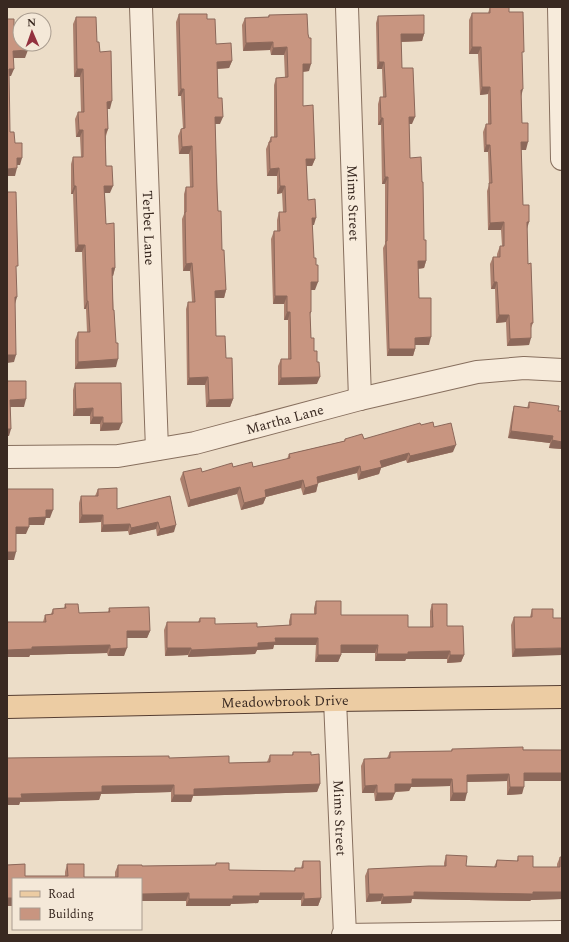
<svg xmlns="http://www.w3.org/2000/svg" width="569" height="942" font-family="Spectral,serif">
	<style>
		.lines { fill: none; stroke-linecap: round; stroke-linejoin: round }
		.minor-casing { stroke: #876f5e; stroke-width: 24 }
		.major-casing { stroke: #563e32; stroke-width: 24 }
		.minor { stroke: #f7ebdb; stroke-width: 22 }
		.major { stroke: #eccca3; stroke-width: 22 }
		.wall { fill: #ac806e }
		.shaded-wall { fill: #8c685a }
		.building { fill: #c89580; stroke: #8c685a }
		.labels { text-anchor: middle; stroke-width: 3; stroke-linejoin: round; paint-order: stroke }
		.street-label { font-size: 14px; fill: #392921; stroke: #f4e8d8 }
	</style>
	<rect width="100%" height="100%" fill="#ecddc8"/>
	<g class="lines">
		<defs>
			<g id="minor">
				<path id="s1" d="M141,7L157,449"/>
				<path id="s2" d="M347,7L360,399"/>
				<path d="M559,7L562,159"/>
				<path id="s3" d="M7,457L118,456L195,443L360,399L477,372L524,368L562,370"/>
				<path id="s4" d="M335,700L345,935"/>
				<path d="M343,935L562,932"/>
			</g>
			<g id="major">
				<path id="s5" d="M7,707L335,700L562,697"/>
			</g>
		</defs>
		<use href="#minor" class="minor-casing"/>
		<use href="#major" class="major-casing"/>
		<use href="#minor" class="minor"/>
		<use href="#major" class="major"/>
	</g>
	<path class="wall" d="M490,7L509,12L522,57L521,96L522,123L526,150H521L523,205L527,229L528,264L533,323L531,328L529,345L507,346L506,322L496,323L495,289H491L490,264L493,257H497V254L500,246H502L501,230H488L487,191L489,185L488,152H484L483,132L486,124H488V94L480,95L478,54H469V20L472,13H488Z
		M179,14L207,19L216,44L232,61L229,68L217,69L218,98L220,124H215L218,211L222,250L226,290L224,298H215L216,336L226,358L233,399L230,407H206L205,385H187L186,309L188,302H192L190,271H183L182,219L184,214V194L186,187H190L189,154H179L178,136L181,129H183L181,96H178L176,22Z
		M269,15L309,71L303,72V106L315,159L312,166H306L308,200L314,225H312L315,290H311V312L310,315L311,338L314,351L317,384L278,385V366L281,359H288V320H284V304H273L271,239L274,231H277V220L279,212H283L282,193L277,194V176H267L266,149L271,137H274V85L276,78H285L284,55H271L270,50L243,51L242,25L245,18L268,17Z
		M378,16L424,34L422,41L401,42L402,68L412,124H409L410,158L424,240L426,261L424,268L418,269L419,298L429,345H415V349L413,356H387L383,248L385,244V184H382L381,125H378V104L380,97H383L382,69H377L376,23Z
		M76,17L97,42L100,52L110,109H107L108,129L106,136V166L110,193H105L106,224L115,268L113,276H112L116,367L75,369V340L78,332H87L86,309H84L82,252H75L73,194H71V164L73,157H81L80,137H76L75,119L78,112H81L80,77H74L73,24Z
		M75,383L119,430L100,431V424H90V416H73V390Z
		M529,402L558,411H562V449L549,448L550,443L508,438L512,414L514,406L527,408Z
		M421,425L434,427L453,452L407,463L406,460L381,468L379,474L358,480L357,473L318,483L316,492L303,495L301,488L266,497L263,504L241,510L237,494L188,507L180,479L183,472H202L233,467H253L287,459L289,454L344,441L345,439H364Z
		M98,489L117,509L170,496L174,532L157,536L156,529L129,535L128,531L101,532V522L79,523V503L81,496H95Z
		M316,601L341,615L408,627H430V611L432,604L447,626L464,655L461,662L447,663V659H406L405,661H375V653H341V655L338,662H315L316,645H274L273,649L257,650L255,654L188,657V655L165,656L164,630L167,622H198L200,618L215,624L257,627L289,625V621L291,614H314V608Z
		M65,604L79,613L108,612L109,608L150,631L147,638H127L124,656H108L107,653L30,655L29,657H7L43,622L45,615L51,614L53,609L64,608Z
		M532,609L553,618L512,657L511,625L514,617H530Z
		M452,749L562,750V781H524L522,794L507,795V781L467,782L465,801H450V786L411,787L409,791L395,792L392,800L375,801L374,793H362L361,766L364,759L387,758L390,752L451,751Z
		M293,752L311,755L320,784L317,792L193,796L191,802H171V792L101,794L99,800L20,802L19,805H7L169,758L229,763L267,762L270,755H292Z
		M446,855L466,866L494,867L497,860L517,861L518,856L533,867H557V864L560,857H562V899L531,900L530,901L412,899L411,903L381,904V901L366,902L365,876L368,869L444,866V863Z
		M303,861H320L321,898L318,906H301V900H259L258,903L231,904L230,906H186V901H141V879H13V906H7V865L25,864V876H65V872L67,864H84V877H115V872L118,865H142V866L215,865L216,863H229V870L294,871L295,868H301Z"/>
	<path class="shaded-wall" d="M401,34H424L422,41L398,42Z
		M273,42L270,50L243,51L246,43Z
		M287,47L284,55H271L273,48Z
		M472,47H481L478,54H469Z
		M28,50L25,58H11L13,51Z
		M232,61L229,68L214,69L217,62Z
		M379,62H384L382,69H377Z
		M303,64H311L309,71L300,72Z
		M9,69H14L11,76H7Z
		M77,69H83L80,77H74Z
		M482,87H490L488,94L480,95Z
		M181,89H184L181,96H178Z
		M523,89L521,97V90Z
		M112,101L110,109H105L107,102Z
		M215,117H223L220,124H212Z
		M409,117H415L412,124H406Z
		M381,118H383L381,125H378Z
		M105,129H108L105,136Z
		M79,130H83L80,137H76Z
		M521,142H528L526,150H518Z
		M486,145H490L488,152H484Z
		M192,146L189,154H179L182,147Z
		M17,158H22L20,165H14Z
		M306,159H315L312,166H303Z
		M17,168L15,176H7V169Z
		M279,168L277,176H267L270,169Z
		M385,177H388L385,184H382Z
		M74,186H76L73,194H71Z
		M104,186H113L110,193H102Z
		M280,186H285L282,193L277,194Z
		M312,218H316L314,225H309Z
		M504,222L501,230H488L490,223Z
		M527,222H529L527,229Z
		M78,245H85L82,252H75Z
		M418,261H426L424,268L415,269Z
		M192,263L190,271H183L186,264Z
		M112,268H115L113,276H109Z
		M311,282H318L315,290H308Z
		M494,282H497L495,289H491Z
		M226,290L224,298H212L215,291Z
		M275,296H287L284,304H273Z
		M15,297H17L15,304Z
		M87,301H88L86,309H84Z
		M287,312H290L288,320H284Z
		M499,315H509L506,322L496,323Z
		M431,337L429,345H412L415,338Z
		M531,338L529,345L507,346L510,339Z
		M389,349H415L413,356H387Z
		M7,355H16L14,362L7,363Z
		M118,359L116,367L75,369L78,362Z
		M208,377L205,385H187L189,378Z
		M320,377L317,384L278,385L281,378Z
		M26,399L24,407H8L10,400Z
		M233,399L230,407H206L209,400Z
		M93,408L90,416H73L76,409Z
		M93,417H103L100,424H90Z
		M103,423H122L119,430L100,431Z
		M7,429H11L9,436H7Z
		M511,431L553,436L550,443L508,438Z
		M552,440L562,442V449L549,448Z
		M456,445L453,452L407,463L410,456Z
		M409,453L406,460L381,468L379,474L358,480L361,472L380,461Z
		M360,466L357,473L314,484L317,477Z
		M303,480L301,488L262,498L265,490Z
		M318,484L316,492L303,495L305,488Z
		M240,487L237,494L188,507L190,500Z
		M266,497L263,504L241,510L244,503Z
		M46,510H53L50,518H46L44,525H26L29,518Z
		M82,515H103L101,522L79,523Z
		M158,522L156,529L129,535L131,528Z
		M130,524L128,531L101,532L103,525Z
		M176,525L174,532L157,536L160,529Z
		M16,527H29L26,534H14Z
		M7,552H16L14,560H7Z
		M127,631H150L147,638H124Z
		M275,638H318L316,645H274L273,649L257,650L255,654L188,657L191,650L258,643Z
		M110,645L107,653L30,655L29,657H7V650L32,647Z
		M341,645H378L375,653H338Z
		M127,648L124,656H108L110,649Z
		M167,648H191L188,655L165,656Z
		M562,648V655L512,657L515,649Z
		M450,651L447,659H406L405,661H375L377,654L408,652Z
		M318,655H341L338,662H315Z
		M450,655H464L461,662L447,663Z
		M524,773H562V781H521Z
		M509,774L507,781L465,782L467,775Z
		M412,779H452L450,786L411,787L409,791L392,792L395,784Z
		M320,784L317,792L193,796L191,802H171L174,795L194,789Z
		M174,785L171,792L101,794L99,800L20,802L19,805H7V798L21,794L102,786Z
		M377,785L374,793H362L365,786Z
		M510,787H524L522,794L507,795Z
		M377,793H395L392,800L375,801Z
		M453,793H467L465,801H450Z
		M414,892H562V899L531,900L530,901L412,899L411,903L381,904L383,897Z
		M189,893L186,901H141L142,894Z
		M260,893H304L301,900H259L258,903L231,904L230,906H186L189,899L233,896Z
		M369,894H383L381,901L366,902Z
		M7,898H13V906H7Z
		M321,898L318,906H301L304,899Z"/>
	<path class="building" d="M490,7H509V12H523L524,52H522L523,89L521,90L522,123H528V142H521L523,205H529V222H527L528,264L531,263L533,323H531V338L510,339L509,315H499L497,282H494L493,257H500V246H504V222L490,223L489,183H492L490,145H486V124H491L490,87H482L481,47H472V13H490Z
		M179,14H207V19H215L216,44L231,43L232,61L217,62L218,98H222L223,117H215L217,189L218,211H221L222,250H224L226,290L215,291L216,336H225L226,358H232L233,399L209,400L208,377L189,378L188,302H195L192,263L186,264L185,212H186V187H193L192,146L182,147L181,129L185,128L184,89H181Z
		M307,14L308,34L309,38H311V64H303V106L313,105L315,159H306L308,200L315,199L316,218H312L314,258H316V265H318V282H311V312H310L311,338H314V351H317V362H319L320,377L281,378V359H291L290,312H287V296H275L274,231H280L279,212H286L285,186H280L279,168L270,169L269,142H271V137H277L276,78L288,77L287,47L273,48V42L246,43L245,18L269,17V15Z
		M424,15V34H401L402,68H413L415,117H409L410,158L421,157L422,182H423L424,240H426V261H418L419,298H431V337L415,338V349H389L386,241H387L388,177H385L383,118H381L380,97H386L384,62H379L378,16Z
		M76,17H96L97,42H99L100,52L111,51L112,101L107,102L108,129H105L106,166H112L113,186H104L106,224L114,223L115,268H112L113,310H114L116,343H118V359L78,362V332H90L88,301H87L85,245H78L76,186H74L73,157H83V130H79L78,112H84L83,69H77Z
		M7,19H14V33L20,32V44H28V50L13,51L14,69H9L10,132H14L15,143H22V158H17V168L7,169Z
		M7,192H16L18,266H16L17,297H15L16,355H7Z
		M7,381H26V399L10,400L11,429H7Z
		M75,383H121L122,423H103V417H93V408L76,409Z
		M529,402L559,406L558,411H562V442L552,440L553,436L511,431L514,406L529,408Z
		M433,422L434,427L451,423L456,445L410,456L409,453L380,461L382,467L361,472L360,466L317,477L318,484L305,488L303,480L265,490L266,497L244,503L240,487L190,500L183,472L201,468L202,472L232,463L233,467L252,462L253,467L290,458L289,454L345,441V439L362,434L364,439L420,423L421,425Z
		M117,488V509L170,496L176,525L160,529L158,522L131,528L130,524L103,525V515H82L81,496H98V489Z
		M7,489H53V510H46V517L29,518V527H16V552H7Z
		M316,601H341V615H408V627H433L432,604H447V626H463L464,655H450V651L408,652V654H377L378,645H341V655H318V638H275L276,642L258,643V647L191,650V648H167V622H200V618H215V624L257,623V627L291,625V614H316Z
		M65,604H78L79,613L110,612L109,608L149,607L150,631H127V648L110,649V645L32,647V649L7,650V622H46L45,615L53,614V609L66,608Z
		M532,609H553V618H562V648L515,649L514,617H532Z
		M523,747V750H562V773H524V787H510L509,774L467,775V793H453L452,779H412V784H395V793H377V785L365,786L364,759L390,758V752L452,751V749Z
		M293,752H311V755L319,754L320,784L194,789V795H174V785L102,786V792L21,794L22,798H7V758L84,757L169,756V758L229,756V763L270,762V755H293Z
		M446,855L467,856L466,866L496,867L497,860L518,861V856H533V867H560V857H562V892H533V894L414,892V896L383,897V894H369L368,869L429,866H446Z
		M303,861H320L321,898L304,899V893H260V896H233V899H189V893L142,894V901H141V879H13V898H7V865L25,864V876H68L67,864H84V877H118V865H142V866L216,865V863H229V870L295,871V868H303Z"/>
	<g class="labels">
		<g class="street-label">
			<text dy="5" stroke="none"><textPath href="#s2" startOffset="196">Mims Street</textPath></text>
			<text dy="5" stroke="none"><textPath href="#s1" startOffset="221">Terbet Lane</textPath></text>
			<text dy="5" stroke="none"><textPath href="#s3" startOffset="282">Martha Lane</textPath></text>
			<text dy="5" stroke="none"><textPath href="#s5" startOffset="278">Meadowbrook Drive</textPath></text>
			<text dy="5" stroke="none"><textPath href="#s4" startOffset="118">Mims Street</textPath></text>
		</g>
	</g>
	<rect width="569" height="942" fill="none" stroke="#392921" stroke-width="16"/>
	<rect x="12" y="878" width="130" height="52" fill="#f4e8d8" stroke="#a99c8f"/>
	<rect x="20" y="891" width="20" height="6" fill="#eccca3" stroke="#a99c8f"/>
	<text x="48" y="898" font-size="12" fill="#392921">Road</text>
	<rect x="20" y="908" width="20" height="12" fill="#c89580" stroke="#a99c8f"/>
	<text x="48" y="918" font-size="12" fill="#392921">Building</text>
	<g transform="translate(32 32) rotate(358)"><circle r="19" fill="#f4e8d8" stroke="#a99c8f"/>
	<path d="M0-3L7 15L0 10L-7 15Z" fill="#93313f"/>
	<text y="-6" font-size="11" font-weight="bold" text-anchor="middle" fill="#392921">N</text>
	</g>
</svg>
